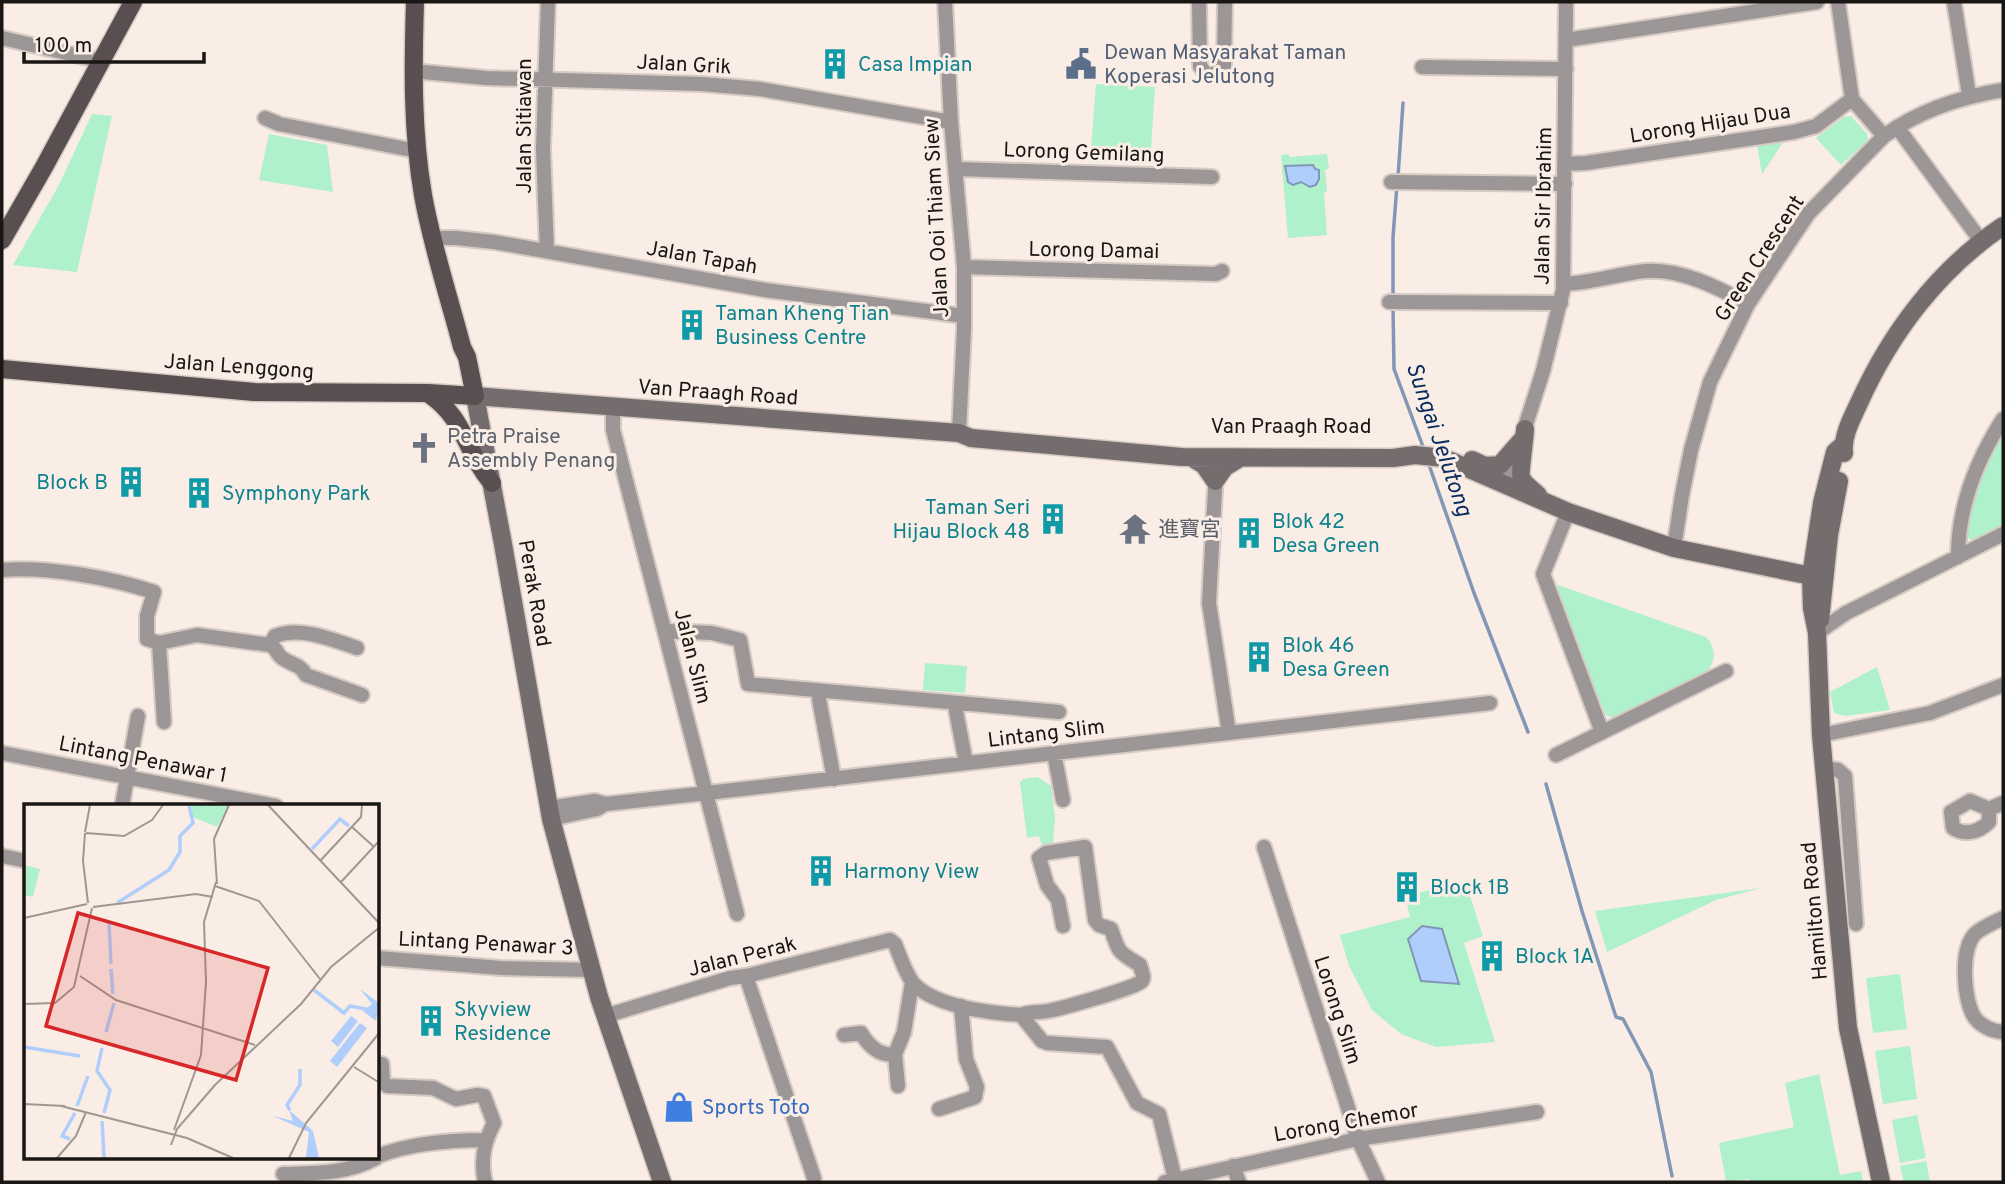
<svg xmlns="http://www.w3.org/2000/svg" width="2005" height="1184" font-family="Overpass,'Noto Sans SC',sans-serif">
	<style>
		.green { fill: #aef1cb }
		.water { fill: #afcefb; stroke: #8297b6; stroke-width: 2 }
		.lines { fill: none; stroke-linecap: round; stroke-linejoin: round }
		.stream { stroke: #8297b6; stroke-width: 3.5 }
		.minor-casing { stroke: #d5cbc4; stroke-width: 18 }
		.secondary-casing { stroke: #d5cbc4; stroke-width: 21 }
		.primary-casing { stroke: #d5cbc4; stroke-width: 21 }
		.minor { stroke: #9c9697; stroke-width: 14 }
		.secondary { stroke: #756c6e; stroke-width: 18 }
		.primary { stroke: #594f50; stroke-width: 18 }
		.labels { text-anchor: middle; stroke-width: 6; stroke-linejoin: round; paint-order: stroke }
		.service-label { font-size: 21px; fill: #4e5e75; stroke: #f9ede5; text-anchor: start }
		.street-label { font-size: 21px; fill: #1a1614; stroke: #f9ede5 }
		.culture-label { font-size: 21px; fill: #0d838f; stroke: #f9ede5; text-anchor: start }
		.worship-label { font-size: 21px; fill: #5b616d; stroke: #f9ede5; text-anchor: start }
		.shop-label { font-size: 21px; fill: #366cbe; stroke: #f9ede5; text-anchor: start }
		.water-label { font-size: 23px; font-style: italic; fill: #092d5e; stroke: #f9ede5 }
		.inset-river { fill: none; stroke: #afcefb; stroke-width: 3.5 }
		.inset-road { fill: none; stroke: #a09791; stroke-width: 2 }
		.view { fill: #d62828; fill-opacity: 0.15; stroke: #d62828; stroke-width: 3.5 }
		.inset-edge { fill: none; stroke: #1a1614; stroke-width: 3.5 }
	</style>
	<rect width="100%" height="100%" fill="#f9ede5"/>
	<path class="green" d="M1096,84L1155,87L1150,163L1090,162Z
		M92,114L112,116L77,272L13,265L59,185Z
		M1851,116L1867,134L1868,140L1841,165L1816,138L1844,117Z
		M269,134L327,145L333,192L259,180Z
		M1784,141L1762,174L1757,145Z
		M1289,154L1290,157L1327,154L1329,169L1325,170L1327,192L1324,193L1327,235L1288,238L1281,155Z
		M2003,429V531L1975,542L1968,538C1961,513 1989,450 2003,429Z
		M1558,585L1706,637C1717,649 1716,662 1705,674L1620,717L1613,718L1606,715L1553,590Z
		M925,663L967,666L965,693L923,690Z
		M1877,667L1890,710L1845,716L1834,713L1830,692Z
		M1038,777L1051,786L1055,817L1053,843L1042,845L1039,836L1027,838L1020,783L1023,779Z
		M1465,881L1483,936L1464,943L1495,1042L1436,1047L1401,1034L1372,1010L1349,966L1340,935L1410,917L1405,896Z
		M1761,888L1716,900L1607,952L1595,911Z
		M1900,974L1907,1029L1873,1033L1866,978Z
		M1910,1046L1917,1099L1883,1104L1875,1051Z
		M1819,1074L1840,1175L1861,1171L1863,1182H1750L1749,1179L1726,1182L1719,1143L1794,1127L1785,1083Z
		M1917,1115L1926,1158L1900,1163L1892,1120Z
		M1926,1161L1930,1182H1904L1900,1166Z"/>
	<path class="water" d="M1313,165L1315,169L1319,170V179L1316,185L1310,187L1301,182L1293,185L1288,182L1285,166Z
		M1422,926L1442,929L1459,984L1421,981L1408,939Z"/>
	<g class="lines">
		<path class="stream" d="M1398,177L1403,103
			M1393,300V237L1397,185
			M1393,307L1394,369L1425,452
			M1428,462L1474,593L1528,732
			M1546,784L1582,911L1616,1017L1623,1019L1651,1072L1672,1176"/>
		<defs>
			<path id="minor" d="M945,2L951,122L964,267V328L959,433
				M1199,2L1200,66L1206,74L1213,75L1224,67L1225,2
				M1838,2L1852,99L1884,136
				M1954,2L1969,95
				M2,38L101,61
				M1566,40L1817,2
				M1422,67L1566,69
				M413,71L486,78L702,84L760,89L951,122
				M265,118L279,124L417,151
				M1897,127L1981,241
				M1565,164L1586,163L1794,132L1816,126L1852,99
				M956,169L1212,177
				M1391,182L1565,184
				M434,238H456L494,242L765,290L964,316
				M547,251L543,149L548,2
				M964,267L1216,274L1222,271
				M1564,284C1592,283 1617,274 1645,271C1680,268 1719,288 1748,304
				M1389,302L1561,303
				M613,407V430L737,914
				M1216,470L1209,603L1229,733
				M1506,486L1543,371L1563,290L1566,2
				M1568,512L1543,574L1602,732
				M1674,548L1682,495L1691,450L1710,382L1748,304L1808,214L1884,136C1920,110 1960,97 2003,90
				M1958,557C1958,506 1976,461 2003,419
				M2,570C47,566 111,578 154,592L147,616V639L159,643L164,722
				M665,631L712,633L740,640L748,684L1059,712
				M1817,633L1846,613L2003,534
				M159,643L197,635L270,645L275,636C301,626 333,640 357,648
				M270,645C278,649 276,654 282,658C292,665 300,664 306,675L362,695
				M819,699L834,779
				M956,711L966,763
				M1821,735L1930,713L2003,685
				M2,753L276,806
				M1054,753L1063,800
				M1556,755L1726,671
				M1824,768L1838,770L1845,776L1856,924
				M1970,801L1989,809V822C1979,832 1965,836 1953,828L1951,812Z
				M122,806L138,716
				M548,808L595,801L606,804L707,793L1490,703
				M1989,809L2003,803
				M551,819L597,809L602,806
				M1264,847L1342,1089L1358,1139L1378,1182
				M2,856L26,861
				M2003,918C1995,922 1981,928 1975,934C1960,949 1963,1001 1975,1018C1982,1027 1992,1031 2003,1032
				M378,958L501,968L591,970
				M746,976L814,1178
				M1021,1015C1031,1011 1038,1013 1048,1011C1059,1009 1139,987 1142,981C1145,976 1141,971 1140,965C1119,952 1119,954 1111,929L1099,925L1095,920L1085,847L1046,853L1039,858L1047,885L1058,900L1063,926
				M605,1016L730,978L746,976L890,940L895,944C900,956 905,973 913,983C935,1007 991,1013 1021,1015L1042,1041L1047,1043L1107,1047L1137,1103L1159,1114L1175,1179
				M844,1035L861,1033C868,1045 880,1057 895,1054
				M382,1064L383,1083L387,1086L433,1088L456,1099L477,1095L484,1096L494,1123C484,1142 480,1160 485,1182
				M898,1086L895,1054L904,1032L912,982
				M939,1109L975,1097L977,1087L966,1059L961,1006
				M378,1156C411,1143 450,1140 486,1140
				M1233,1166L1239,1182
				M283,1174C316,1173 347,1174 376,1158
				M1165,1182L1358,1139L1537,1112"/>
			<path id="secondary" d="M1525,429C1525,438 1519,474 1522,479C1525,485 1533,490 1538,495
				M1843,445L1835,452L1822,503L1811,576L1812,608L1817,633L1821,735L1848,1028L1881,1182
				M1844,453C1842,436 1852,418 1859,403C1891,332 1939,269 2003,226
				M1192,458L1204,465L1215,481L1225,467L1238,459
				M1472,460L1485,466L1500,465L1521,441
				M1820,620L1829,535L1839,481
				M662,1182L599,997L551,819L503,544L475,396L959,433L971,438L1182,457L1393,458L1415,455L1444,458L1568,512L1674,548L1811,576"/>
			<path id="primary" d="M2,240L44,167L133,2
				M2,369L254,392L428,393L475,396L467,357L462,347C449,297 432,246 423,195C412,131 413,67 415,2
				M429,394C466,419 465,452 492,483"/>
		</defs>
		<use href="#minor" class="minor-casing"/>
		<use href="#secondary" class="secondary-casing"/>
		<use href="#primary" class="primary-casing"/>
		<use href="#minor" class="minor"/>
		<use href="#secondary" class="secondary"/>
		<use href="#primary" class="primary"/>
	</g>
	<defs>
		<symbol id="building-bare" viewBox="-9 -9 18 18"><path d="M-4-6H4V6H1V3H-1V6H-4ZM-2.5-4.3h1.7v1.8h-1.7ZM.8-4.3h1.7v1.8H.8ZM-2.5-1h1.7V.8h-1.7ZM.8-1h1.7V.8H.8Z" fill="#0f9aa8" stroke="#f9ede5" stroke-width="2.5" paint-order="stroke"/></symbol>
		<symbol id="civic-bare" viewBox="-9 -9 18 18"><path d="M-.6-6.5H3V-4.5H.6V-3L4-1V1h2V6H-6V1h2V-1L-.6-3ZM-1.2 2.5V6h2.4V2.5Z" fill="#5c6f8a" stroke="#f9ede5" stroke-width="2.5" paint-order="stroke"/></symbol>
		<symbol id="church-bare" viewBox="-9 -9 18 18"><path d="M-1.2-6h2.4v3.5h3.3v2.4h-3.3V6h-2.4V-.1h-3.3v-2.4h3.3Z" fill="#6b7280" stroke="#f9ede5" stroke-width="2.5" paint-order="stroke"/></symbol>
		<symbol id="temple-bare" viewBox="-9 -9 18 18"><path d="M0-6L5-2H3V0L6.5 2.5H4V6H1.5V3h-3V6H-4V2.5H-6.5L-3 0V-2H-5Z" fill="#6b7280" stroke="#f9ede5" stroke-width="2.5" paint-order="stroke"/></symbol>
		<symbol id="shop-bare" viewBox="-9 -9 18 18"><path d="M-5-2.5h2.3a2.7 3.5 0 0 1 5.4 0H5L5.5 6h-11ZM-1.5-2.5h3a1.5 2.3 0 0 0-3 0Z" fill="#3f7fe0" stroke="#f9ede5" stroke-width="2.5" paint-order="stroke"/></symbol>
	</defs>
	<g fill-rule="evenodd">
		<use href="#building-bare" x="813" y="42" width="44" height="44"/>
		<use href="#civic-bare" x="1059" y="42" width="44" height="44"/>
		<use href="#building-bare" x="670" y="303" width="44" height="44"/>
		<use href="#church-bare" x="402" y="426" width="44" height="44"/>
		<use href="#building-bare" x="109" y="460" width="44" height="44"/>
		<use href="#building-bare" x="177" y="471" width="44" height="44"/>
		<use href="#building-bare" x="1031" y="497" width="44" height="44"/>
		<use href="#temple-bare" x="1113" y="507" width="44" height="44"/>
		<use href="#building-bare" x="1227" y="511" width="44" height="44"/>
		<use href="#building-bare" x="1237" y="635" width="44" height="44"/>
		<use href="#building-bare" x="799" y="849" width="44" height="44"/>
		<use href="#building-bare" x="1385" y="865" width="44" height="44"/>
		<use href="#building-bare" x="1470" y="934" width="44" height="44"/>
		<use href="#building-bare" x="409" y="999" width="44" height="44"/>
		<use href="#shop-bare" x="657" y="1085" width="44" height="44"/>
	</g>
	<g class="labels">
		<g class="service-label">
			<text x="1104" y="59">Dewan Masyarakat Taman<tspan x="1104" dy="24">Koperasi Jelutong</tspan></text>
		</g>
		<g class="street-label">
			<text transform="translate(684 64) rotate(3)" y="7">Jalan Grik</text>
			<text transform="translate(1710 123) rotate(-9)" y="7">Lorong Hijau Dua</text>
			<text transform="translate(524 126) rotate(-90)" y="7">Jalan Sitiawan</text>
			<text transform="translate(1084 152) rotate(2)" y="7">Lorong Gemilang</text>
			<text transform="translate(1543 206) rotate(-89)" y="7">Jalan Sir Ibrahim</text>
			<text transform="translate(936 218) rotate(-93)" y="7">Jalan Ooi Thiam Siew</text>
			<text transform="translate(1094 250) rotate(1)" y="7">Lorong Damai</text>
			<text transform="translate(702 257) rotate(10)" y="7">Jalan Tapah</text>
			<text transform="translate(1759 258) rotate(-57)" y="7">Green Crescent</text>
			<text transform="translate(239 366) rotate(4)" y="7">Jalan Lenggong</text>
			<text transform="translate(718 392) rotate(4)" y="7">Van Praagh Road</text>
			<text x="1291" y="433">Van Praagh Road</text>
			<text transform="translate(535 593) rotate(80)" y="7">Perak Road</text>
			<text transform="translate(693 656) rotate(76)" y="7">Jalan Slim</text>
			<text transform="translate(1046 733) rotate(-7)" y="7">Lintang Slim</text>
			<text transform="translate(143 759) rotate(11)" y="7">Lintang Penawar 1</text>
			<text transform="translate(1814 911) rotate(-95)" y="7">Hamilton Road</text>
			<text transform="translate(486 943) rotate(3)" y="7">Lintang Penawar 3</text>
			<text transform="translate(742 956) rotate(-14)" y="7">Jalan Perak</text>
			<text transform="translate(1338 1010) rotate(72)" y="7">Lorong Slim</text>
			<text transform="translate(1346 1122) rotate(-10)" y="7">Lorong Chemor</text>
		</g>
		<g class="culture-label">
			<text x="858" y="71">Casa Impian</text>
			<text x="715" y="320">Taman Kheng Tian<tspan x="715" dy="24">Business Centre</tspan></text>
			<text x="108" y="489" text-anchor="end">Block B</text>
			<text x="222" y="500">Symphony Park</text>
			<text x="1030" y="514" text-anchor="end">Taman Seri<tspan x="1030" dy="24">Hijau Block 48</tspan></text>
			<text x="1272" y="528">Blok 42<tspan x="1272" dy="24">Desa Green</tspan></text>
			<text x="1282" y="652">Blok 46<tspan x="1282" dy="24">Desa Green</tspan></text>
			<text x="844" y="878">Harmony View</text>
			<text x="1430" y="894">Block 1B</text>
			<text x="1515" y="963">Block 1A</text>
			<text x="454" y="1016">Skyview<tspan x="454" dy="24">Residence</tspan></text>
		</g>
		<g class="worship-label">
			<text x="447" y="443">Petra Praise<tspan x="447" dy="24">Assembly Penang</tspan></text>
			<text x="1158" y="536">進寶宮</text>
		</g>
		<g class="shop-label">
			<text x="702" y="1114">Sports Toto</text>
		</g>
		<g class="water-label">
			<text transform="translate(1440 439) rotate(71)" y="8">Sungai Jelutong</text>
		</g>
	</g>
	<g transform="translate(24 804)">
		<rect width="355" height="355" fill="#f9ede5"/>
		<path d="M167,1H204L193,23L169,13ZM0,61L16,65L9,93L0,91Z" fill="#aef1cb"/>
		<path d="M336,185L355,199L352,217L339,207L348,200ZM327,212L334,217L314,243L307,237ZM336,219L343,224L313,263L306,257ZM265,306L289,327L295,354H282L285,328L249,312L269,317Z" fill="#afcefb"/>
		<path class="inset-river" d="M288,45L316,15L325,22M93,99L145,66L156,48V32L169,19L165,1M85,119L87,160M87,165L89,190M290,186L320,209L326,202L356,208M82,228L90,199M0,243L56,252M78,244L73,267L86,286L80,309M53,302L64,272M266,306L263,301L276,281V265M78,317L80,354M46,335L38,332L51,309"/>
		<path class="inset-road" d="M244,1L356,120M328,23L349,42M61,28L66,1M61,29L59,57L64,99M62,29L100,32L128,16L139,1M296,57L337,13L338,1M317,78L356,36M193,80L190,35L205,1M191,82L235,97L296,175M69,103L172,90L189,93M0,114L63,100M56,172L92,196L231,241M0,200L31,199L50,183L68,104M330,263L356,279M0,300L41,302M37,302L163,334L209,354M150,326L177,251L182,178L180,118L192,78M147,341L153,325L191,281L277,200L307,163L356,123M33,354L52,332L62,308M265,354L282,319L356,228"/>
		<path class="view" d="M54,109L244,164L212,276L22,222Z"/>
		<rect width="355" height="355" class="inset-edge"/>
	</g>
	<rect width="2005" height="1184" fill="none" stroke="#1a1614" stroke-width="7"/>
	<path d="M24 52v10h180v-10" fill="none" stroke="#1a1614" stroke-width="3.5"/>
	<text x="35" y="52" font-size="21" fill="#1a1614" stroke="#f9ede5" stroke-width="5" paint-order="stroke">100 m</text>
</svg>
